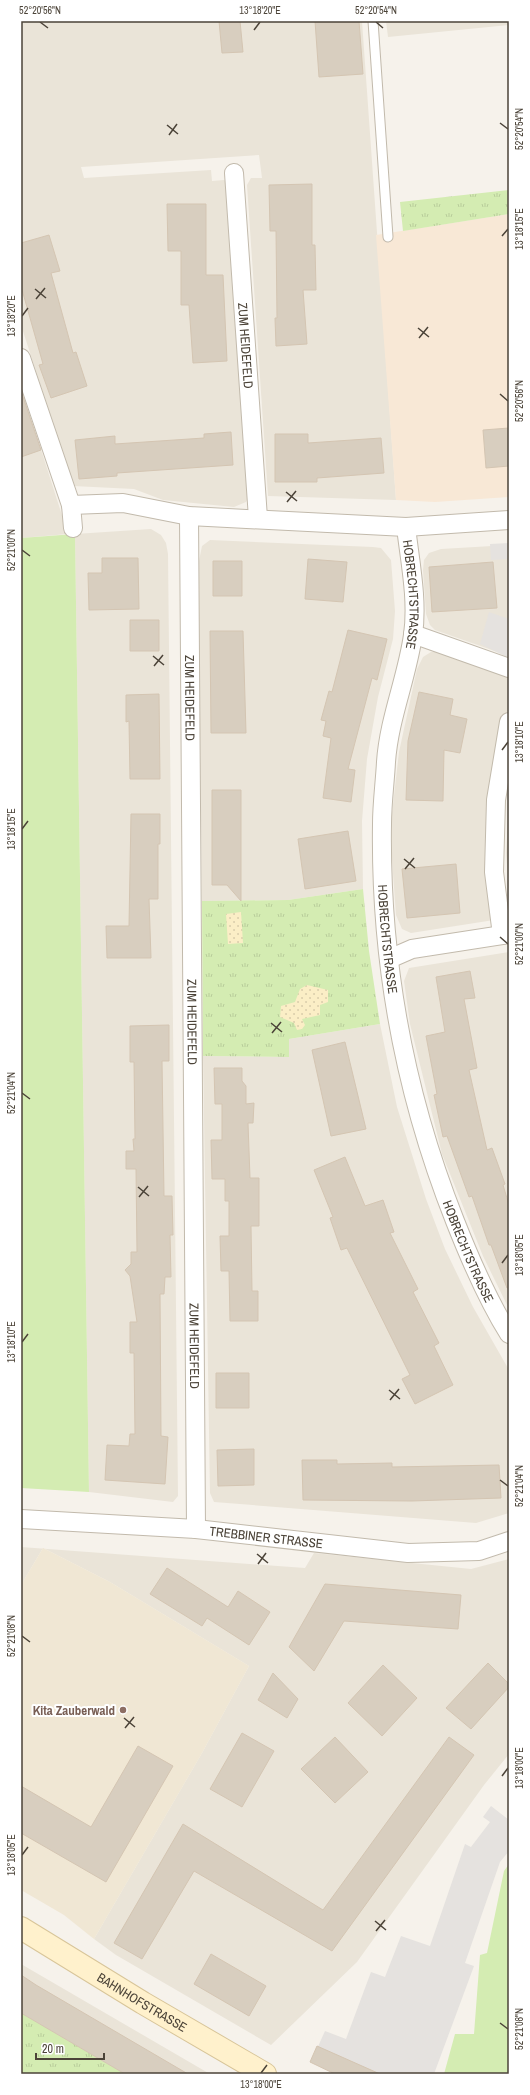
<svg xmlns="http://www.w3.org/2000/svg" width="530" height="2095" font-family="'Archivo Narrow',sans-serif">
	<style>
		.residential { fill: #eae4d8 }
		.commercial { fill: #f8e8d6 }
		.education { fill: #f0e7d4 }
		.grass { fill: url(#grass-tufts) }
		.sand { fill: url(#sand-dots) }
		.garden { fill: #d4ecb2 }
		.parking { fill: #e5e2df }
		.building { fill: #d8cebf; stroke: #d4c5b2 }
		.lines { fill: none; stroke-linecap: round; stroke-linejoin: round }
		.lane-casing { stroke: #c2baac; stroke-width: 11 }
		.street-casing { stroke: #c2baac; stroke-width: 20 }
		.secondary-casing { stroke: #d8c599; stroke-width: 24 }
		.lane { stroke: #fff; stroke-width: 9 }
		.street { stroke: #fff; stroke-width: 18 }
		.secondary { stroke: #fff1cc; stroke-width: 22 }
		.ticks { fill: none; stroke: #4b4338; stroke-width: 1.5 }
		.education-dot { fill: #8d6e63; stroke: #fff; stroke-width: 1.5 }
		.labels { text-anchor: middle; stroke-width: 4; stroke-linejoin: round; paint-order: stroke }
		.street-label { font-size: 13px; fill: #4b4338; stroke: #fff }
		.education-label { font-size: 13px; font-weight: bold; fill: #785e54; stroke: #fff; text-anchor: end }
		.neatline { fill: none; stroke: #4b4338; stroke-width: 1.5 }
		.ticks-label { font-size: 10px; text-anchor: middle; fill: #4b4338 }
	</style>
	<defs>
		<pattern id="grass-tufts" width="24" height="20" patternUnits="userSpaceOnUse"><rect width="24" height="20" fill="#d4ecb2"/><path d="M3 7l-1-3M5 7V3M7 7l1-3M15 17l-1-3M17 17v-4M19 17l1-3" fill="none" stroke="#b8cc9a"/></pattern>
		<pattern id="sand-dots" width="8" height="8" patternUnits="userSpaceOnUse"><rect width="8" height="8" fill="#fbeec6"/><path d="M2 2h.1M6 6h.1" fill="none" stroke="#d9cdab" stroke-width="1.8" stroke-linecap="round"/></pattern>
	</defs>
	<rect width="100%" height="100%" fill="#f6f2eb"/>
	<path class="residential" d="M21,21H362L396,500L268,496L247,185L251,178H262L259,155L81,167L84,178L211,170L212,181L224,180L229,184L251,492L246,502L234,507L163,500L134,489L73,486L21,325Z
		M386,21H509V25L388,37Z
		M21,387L68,534L21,538Z
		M151,529L161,535L166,543L168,554L178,1496L173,1502L89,1492L75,534Z
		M210,540L373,547L381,548L391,560L395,611L393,639L378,697L367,759L362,821L363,889L288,900L202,901L198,566L202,546Z
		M509,545V656L435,630L430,625L426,614L423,570L424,560L429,553L441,549Z
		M431,652H445L503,672L509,677V705L501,735L494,920L411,933L402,929L396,915L392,859V813L399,752L417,669L423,657Z
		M509,806V888L506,853Z
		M509,952V1309L483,1256L442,1154L410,1024L404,981L409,968Z
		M380,1024L397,1107L426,1199L445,1249L473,1307L509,1370V1513L476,1523L214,1502L210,1493L203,1056L289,1057V1039Z
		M21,1547L305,1568L314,1553L471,1569L509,1559V1754L484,1785L357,1962L271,2045L116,1955L94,1939L202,1753L249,1666L110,1582L43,1548L21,1585Z
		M21,1964L210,2074H21Z"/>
	<path class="commercial" d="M509,214V497L435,502L396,500L376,235Z"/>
	<path class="education" d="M43,1548L110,1582L249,1666L202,1753L94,1939L64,1915L21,1890V1585Z"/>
	<path class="grass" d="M509,190V214L403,231L400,202Z
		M363,889L369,951L380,1024L289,1039V1057L203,1056L202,901L288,900Z
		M21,2013L125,2074H21Z"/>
	<path class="sand" d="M241,912L243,943L228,944L226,914Z
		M307,985L328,990V1002L320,1005V1015L302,1019L305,1025L302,1029L297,1030L294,1023L280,1017L281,1006L295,1002L300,989Z"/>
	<path class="garden" d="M75,534L89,1492L21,1488V538Z
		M509,1864V2074H444L455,2034H474L480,1955L487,1953L504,1871Z"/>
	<path class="parking" d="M509,543V559L491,560L490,544Z
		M489,612L509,619V658L480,644Z
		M491,1806L509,1820V1851L500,1862L465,1963L474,1966L434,2074H337L311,2062L325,2031L346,2039L371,1972L385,1977L401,1936L430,1946L465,1844L471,1847L490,1822L483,1817Z"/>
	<path class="building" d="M219,21H240L243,52L222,53Z
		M315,21H359L363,74L319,77Z
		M312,184V245H315L316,290H303L307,344L276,346L275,318H277L276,231H270L269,185Z
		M167,204H206V275H223L227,361L193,363L189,305H181V251H168Z
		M49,235L60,271L51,273L73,353L76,352L87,386L51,398L39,365L43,364L21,286V243Z
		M21,391L41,450L21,457Z
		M509,428V466L486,468L483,430Z
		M231,432L233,465L117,473V476L79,479L75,440L115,436V444L204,438V434Z
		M275,434H308V443L381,438L384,473L317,478V482H275Z
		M102,558H138L139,609L89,610L88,573H102Z
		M308,559L347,562L343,602L305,599Z
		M213,561H242V596H213Z
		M493,562L497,608L432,612L429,567Z
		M130,620H159V651H130Z
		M348,630L387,639L377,680L372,678L348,769L355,770L351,802L323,798L331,738L323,736L326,721L321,720L329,691L332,692Z
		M210,631H243L246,733H211Z
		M419,692L453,699L450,715L467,719L460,753L444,750L443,801L406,800L408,741Z
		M159,694L160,779H130L129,721L126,722V695Z
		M212,790H241V901L227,885H212Z
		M131,814H160V844H158V899H149L151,958H107L106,926H129Z
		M348,831L356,881L305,889L298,839Z
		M456,864L460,913L407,918L402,869Z
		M470,971L475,998L464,999L477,1068L469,1070L487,1150L492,1148L505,1184L503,1185L509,1205V1288H507L491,1245H489L472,1196L469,1197L447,1136L443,1137L434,1095L437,1094L426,1036L445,1032L436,977Z
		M169,1025V1061H162L164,1196H172L173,1235H170L171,1277H165L164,1294H160L161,1436L168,1437L165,1484L105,1480L107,1445L129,1446L130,1434H135L134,1353H130V1322H137L130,1276L125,1270L131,1264V1252H137L136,1169H126V1151H134L133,1139H135L134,1062H130V1026Z
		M345,1042L366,1129L331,1136L312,1050Z
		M214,1068H242V1081L246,1086V1104L254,1103L253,1123H248L250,1178H259V1226H251L252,1291H258V1321H230L229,1271H221L220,1236H229V1201H225V1179H212L211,1140H222V1104H215Z
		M345,1157L365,1206L383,1200L394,1232L390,1233L418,1289L413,1292L439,1343L434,1346L453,1385L415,1404L402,1379L410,1375L347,1248L341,1250L330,1218L333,1217L314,1170Z
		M216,1373H249V1408H216Z
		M254,1449V1485L218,1486L217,1450Z
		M302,1460H337V1464L392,1463V1467L499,1465L501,1498L412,1501L303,1500Z
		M167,1568L228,1607L238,1591L270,1612L249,1645L207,1618L202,1626L150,1594Z
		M325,1584L461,1595L458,1629L344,1621L314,1671L289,1647Z
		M488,1663L509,1684V1687L471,1729L446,1708Z
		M383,1665L417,1698L382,1736L348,1703Z
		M273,1673L298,1699L287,1718L258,1700Z
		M242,1733L274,1751L242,1807L210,1789Z
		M335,1737L368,1772L335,1803L301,1769Z
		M449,1737L474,1755L332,1951L194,1871L142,1959L114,1943L183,1824L323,1910Z
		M138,1746L173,1766L106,1882L21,1833V1786L91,1827Z
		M211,1954L266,1986L249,2016L194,1984Z
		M21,1975L36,1985L188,2074H125L21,2013Z
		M317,2046L380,2074H335L310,2062Z"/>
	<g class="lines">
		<defs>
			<path id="lane" d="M373,21L388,237"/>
			<g id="street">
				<path id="s1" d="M234,173L258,518"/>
				<path d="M21,358L71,505L73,528"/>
				<path d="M71,505L123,503L189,516L406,527L509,520"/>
				<path id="s2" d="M189,516L196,1529"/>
				<path id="s3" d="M406,527C410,562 418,600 413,635C407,678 389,718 386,762C385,782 382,803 382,824C380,960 405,1095 455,1221C470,1259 487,1299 509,1334"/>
				<path d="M413,634L509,668"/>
				<path d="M502,935L494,872L496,800L509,722"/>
				<path d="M389,959L412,949L509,934"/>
				<path id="s4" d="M21,1519L196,1529L408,1553L479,1551L509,1541"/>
			</g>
			<g id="secondary">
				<path id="s5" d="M21,1928L143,2003L265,2074"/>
			</g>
		</defs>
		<use href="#lane" class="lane-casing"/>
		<use href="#street" class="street-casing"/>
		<use href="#secondary" class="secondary-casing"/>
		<use href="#lane" class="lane"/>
		<use href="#street" class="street"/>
		<use href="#secondary" class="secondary"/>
	</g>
	<path class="ticks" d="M40,22L48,28M376,22L383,28M254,30L260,22M500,123L508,129M167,125L178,134M169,135L177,124M502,236L508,229M35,289L46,298M36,299L45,288M22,316L28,308M418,328L429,337M419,338L428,327M500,394L508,401M286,492L297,501M287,502L296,491M22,550L30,556M153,656L164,665M154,666L163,655M502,750L508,742M22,829L28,821M404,859L415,868M405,869L414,858M500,937L508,944M271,1023L282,1032M272,1033L281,1022M22,1093L30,1099M138,1187L149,1196M139,1197L148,1186M502,1263L508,1255M22,1342L28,1334M389,1390L400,1399M390,1400L399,1389M500,1480L508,1486M257,1554L268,1563M258,1564L266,1553M22,1636L30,1642M124,1718L135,1727M125,1728L134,1717M502,1776L508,1768M22,1855L28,1847M375,1921L386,1930M376,1931L385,1920M500,2023L508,2029M261,2073L267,2065"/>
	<circle class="education-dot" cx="123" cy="1710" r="4"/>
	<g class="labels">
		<g class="street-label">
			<text dy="5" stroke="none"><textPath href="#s1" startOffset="173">ZUM HEIDEFELD</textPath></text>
			<text dy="5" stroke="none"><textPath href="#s3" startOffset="68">HOBRECHTSTRASSE</textPath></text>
			<text dy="5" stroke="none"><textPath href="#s2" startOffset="182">ZUM HEIDEFELD</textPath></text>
			<text dy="5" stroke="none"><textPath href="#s3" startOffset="416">HOBRECHTSTRASSE</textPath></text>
			<text dy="5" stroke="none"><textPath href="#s2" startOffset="506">ZUM HEIDEFELD</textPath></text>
			<text dy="5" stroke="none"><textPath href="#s3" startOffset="740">HOBRECHTSTRASSE</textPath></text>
			<text dy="5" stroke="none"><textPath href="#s2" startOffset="830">ZUM HEIDEFELD</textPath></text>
			<text dy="5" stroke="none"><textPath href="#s4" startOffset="246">TREBBINER STRASSE</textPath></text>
			<text dy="5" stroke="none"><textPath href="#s5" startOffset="142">BAHNHOFSTRASSE</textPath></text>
		</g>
		<g class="education-label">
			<text x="115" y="1715">Kita Zauberwald</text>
		</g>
	</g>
	<rect width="530" height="2095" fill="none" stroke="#ffffff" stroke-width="44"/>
	<path d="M36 2053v6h68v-6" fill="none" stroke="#4b4338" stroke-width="2"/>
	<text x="42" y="2053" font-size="12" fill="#4b4338" stroke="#ffffff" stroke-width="3" paint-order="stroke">20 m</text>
	<rect x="22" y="22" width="486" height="2051" class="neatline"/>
	<g class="ticks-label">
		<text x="40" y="14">52°20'56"N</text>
		<text x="260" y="14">13°18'20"E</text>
		<text x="376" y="14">52°20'54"N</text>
		<text transform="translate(519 129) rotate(-90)" y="4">52°20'54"N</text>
		<text transform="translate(519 229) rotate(-90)" y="4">13°18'15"E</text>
		<text transform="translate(11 316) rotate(-90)" y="4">13°18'20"E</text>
		<text transform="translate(519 401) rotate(-90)" y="4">52°20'56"N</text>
		<text transform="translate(11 550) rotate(-90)" y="4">52°21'00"N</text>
		<text transform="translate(519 742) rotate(-90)" y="4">13°18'10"E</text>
		<text transform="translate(11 829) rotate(-90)" y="4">13°18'15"E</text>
		<text transform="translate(519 944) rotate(-90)" y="4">52°21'00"N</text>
		<text transform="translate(11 1093) rotate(-90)" y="4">52°21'04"N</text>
		<text transform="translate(519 1255) rotate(-90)" y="4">13°18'05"E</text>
		<text transform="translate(11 1342) rotate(-90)" y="4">13°18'10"E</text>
		<text transform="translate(519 1486) rotate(-90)" y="4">52°21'04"N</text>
		<text transform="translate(11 1636) rotate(-90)" y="4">52°21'08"N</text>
		<text transform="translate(519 1768) rotate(-90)" y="4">13°18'00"E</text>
		<text transform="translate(11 1855) rotate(-90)" y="4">13°18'05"E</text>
		<text transform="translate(519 2029) rotate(-90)" y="4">52°21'08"N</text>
		<text x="261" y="2088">13°18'00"E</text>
	</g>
</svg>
